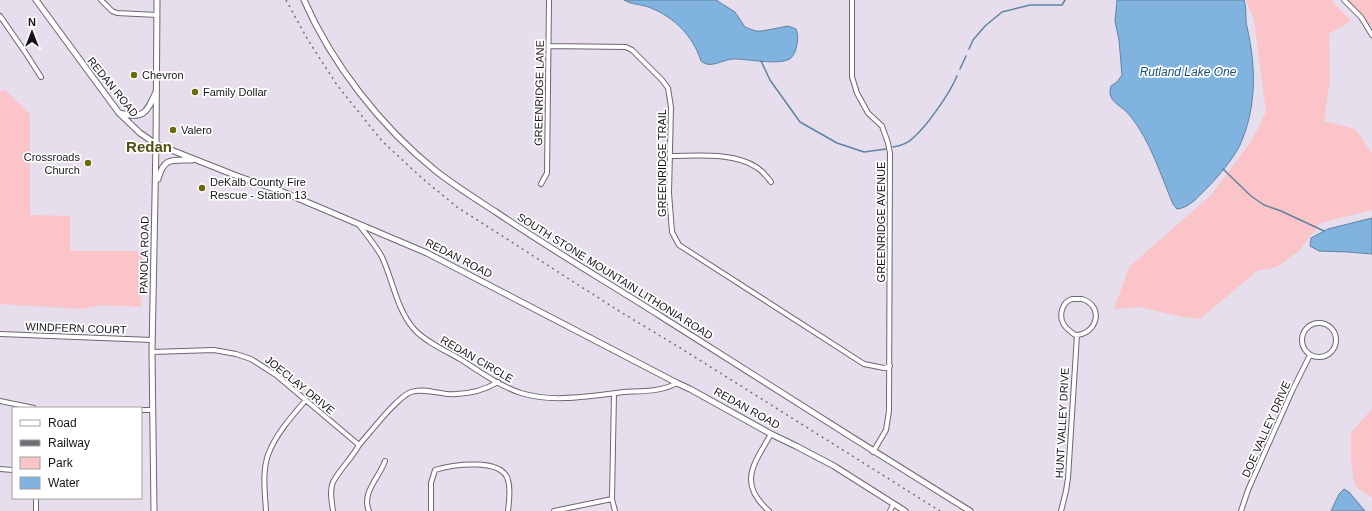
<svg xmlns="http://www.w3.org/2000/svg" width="1372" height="511" font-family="Arial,sans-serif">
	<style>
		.green { fill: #fac4c8 }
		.water { fill: #80b3df; stroke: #6083a4 }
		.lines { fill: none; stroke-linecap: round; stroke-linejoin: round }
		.stream { stroke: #6083a4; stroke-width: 1.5 }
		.minor-casing { stroke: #6d6673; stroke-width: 6 }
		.major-casing { stroke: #6d6673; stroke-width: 7 }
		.minor { stroke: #fff; stroke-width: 4 }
		.major { stroke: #fff; stroke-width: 5 }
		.rail { stroke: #726d76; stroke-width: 1.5; stroke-dasharray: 2 4; stroke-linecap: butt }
		.poi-dot { fill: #6b6a07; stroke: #fff; stroke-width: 1.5 }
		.labels { text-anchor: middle; stroke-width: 3.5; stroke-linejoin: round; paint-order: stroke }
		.poi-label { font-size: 11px; fill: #171419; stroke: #fff; text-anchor: start }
		.street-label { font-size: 11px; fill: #171419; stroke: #fff }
		.water-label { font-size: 12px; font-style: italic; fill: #18507a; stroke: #fff }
		.district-label { font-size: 15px; font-weight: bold; fill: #4f4f11; stroke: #fff }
	</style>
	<rect width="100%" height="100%" fill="#e6deec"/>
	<path class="green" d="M1246,0H1331L1351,21L1329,34L1330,80L1324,121L1355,129L1372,153V210L1320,223L1300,250L1277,267L1257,271L1200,319L1183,317L1139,307L1114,309L1129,267L1211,195L1252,140L1266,112L1254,20Z
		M1343,0H1372V25H1366Z
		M5,90L30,114V215L70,216V251H142L141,307L102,305L81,309L0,304V91Z
		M1372,409V498L1354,485L1351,460V432Z"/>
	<path class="water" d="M624,0H716L735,12L745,27L750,29L756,31H762L788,26L796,29C798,34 798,38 797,44C796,49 795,54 791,58C782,66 747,59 736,59C724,58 711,70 701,61C693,36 675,18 651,8C642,4 632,5 624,0Z
		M1117,0H1244C1247,9 1245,18 1247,27C1256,66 1257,107 1240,145C1233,159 1218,177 1206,189C1198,197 1189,208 1177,209L1173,204C1161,176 1150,140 1131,117C1122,104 1106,103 1111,86L1117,82L1122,75L1119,40L1115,21Z
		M1372,218V254L1348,252L1319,251L1310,246L1311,238L1328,229Z
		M1344,489L1349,492L1365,511H1331L1339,494Z"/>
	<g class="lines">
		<path class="stream" d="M969,49L973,40L985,26L1002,12L1030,5H1062L1065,0
			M761,61L770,80L800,122L837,143L864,152L886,149
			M960,69L966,56
			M893,147C900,146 908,143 913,138C927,126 950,93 957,76
			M1223,169L1251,196L1264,205L1281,211L1324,231"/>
		<defs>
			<path id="minor" d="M101,0L112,11L117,13L157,15
				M852,0V77L857,93L868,113L882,126L888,143L890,153L889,411L886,430L873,452
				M1344,0L1361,17L1372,35
				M0,16L25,52L41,77
				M549,46L626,47L632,50L662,80L668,88L671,107L669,193L672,232L679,245L864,364L884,368L890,366
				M670,156C696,156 734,152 756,167C762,170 767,177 771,182
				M541,184L547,173L549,0
				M359,225C367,235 376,246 382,257C393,281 397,310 414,329C424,341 446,351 460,359C479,371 499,386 521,393C553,403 590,396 624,392C642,391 661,392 677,383
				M1082,299C1105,306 1097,335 1075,335C1070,331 1065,328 1063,323C1059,315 1062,302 1072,299C1076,299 1079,299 1082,299Z
				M1302 340a17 17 0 1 1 34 0a17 17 0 1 1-34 0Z
				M0,334L152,340
				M152,352L214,350L236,354L251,359L276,375L359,445
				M614,393L612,499L615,511
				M0,401L34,408
				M141,410H153
				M0,469L13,470
				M36,498V511
				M266,511C265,493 262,472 268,455C275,435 292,416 305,401
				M333,511C332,502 329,491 333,482C340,469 352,458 359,445C370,433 397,397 411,392C422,388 436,393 448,394C466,395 483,391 498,382
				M369,511C361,493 379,478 385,461
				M431,511V483L435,470C451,465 502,457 508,480C511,490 509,501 508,511
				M554,511L612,499
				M769,511C737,483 754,464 771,434
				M890,511L893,505
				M1061,511L1066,491L1068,478L1077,335
				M1241,511L1248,490L1293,389L1310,355"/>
			<path id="major" d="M36,0L119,113L140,133L156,144L237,176L283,192L427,253L677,383L690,389L771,434L796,446L834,466L905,511
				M304,0C332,64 381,127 436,171C455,186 476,199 496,212C550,249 607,282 662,317C764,382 867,447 970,511
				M119,113C144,119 146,114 156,92
				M158,179C164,157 172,160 192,160
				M154,511L152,352L156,144L157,0"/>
		</defs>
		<use href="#minor" class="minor-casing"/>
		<use href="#major" class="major-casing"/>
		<use href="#minor" class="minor"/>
		<use href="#major" class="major"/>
		<path class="rail" d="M286,0L308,40L337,85L382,141L423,179L457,207L619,311L682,349L940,511"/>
	</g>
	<g class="poi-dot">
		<circle cx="134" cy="75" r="4"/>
		<circle cx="195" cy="92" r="4"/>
		<circle cx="173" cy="130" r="4"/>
		<circle cx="88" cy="163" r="4"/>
		<circle cx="202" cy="188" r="4"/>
	</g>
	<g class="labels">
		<g class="poi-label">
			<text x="142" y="79">Chevron</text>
			<text x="203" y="96">Family Dollar</text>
			<text x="181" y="134">Valero</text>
			<text x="80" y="161" text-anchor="end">Crossroads<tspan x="80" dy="13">Church</tspan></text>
			<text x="210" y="186">DeKalb County Fire<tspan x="210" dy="13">Rescue - Station 13</tspan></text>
		</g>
		<g class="street-label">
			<text transform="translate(113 87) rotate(51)" y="4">REDAN ROAD</text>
			<text transform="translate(539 93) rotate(-89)" y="4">GREENRIDGE LANE</text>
			<text transform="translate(662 163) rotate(-90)" y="4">GREENRIDGE TRAIL</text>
			<text transform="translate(881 222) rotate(-90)" y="4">GREENRIDGE AVENUE</text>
			<text transform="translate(144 255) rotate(-89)" y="4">PANOLA ROAD</text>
			<text transform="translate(459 258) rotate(27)" y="4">REDAN ROAD</text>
			<text transform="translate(615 276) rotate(32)" y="4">SOUTH STONE MOUNTAIN LITHONIA ROAD</text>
			<text transform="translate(76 328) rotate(2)" y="4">WINDFERN COURT</text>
			<text transform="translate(477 359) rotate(30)" y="4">REDAN CIRCLE</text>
			<text transform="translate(300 385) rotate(39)" y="4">JOECLAY DRIVE</text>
			<text transform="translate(747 408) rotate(29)" y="4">REDAN ROAD</text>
			<text transform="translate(1062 423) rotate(-87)" y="4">HUNT VALLEY DRIVE</text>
			<text transform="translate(1266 429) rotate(-66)" y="4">DOE VALLEY DRIVE</text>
		</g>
		<g class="water-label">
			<text x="1188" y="76">Rutland Lake One</text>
		</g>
		<g class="district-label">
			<text x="149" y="152">Redan</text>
		</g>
	</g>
	<rect x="12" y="407" width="130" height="92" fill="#ffffff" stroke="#a2a1a3"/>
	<rect x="20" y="420" width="20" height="6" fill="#ffffff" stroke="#a2a1a3"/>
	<text x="48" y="427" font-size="12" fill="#171419">Road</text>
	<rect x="20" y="440" width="20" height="6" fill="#726d76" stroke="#a2a1a3"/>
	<text x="48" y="447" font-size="12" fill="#171419">Railway</text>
	<rect x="20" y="457" width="20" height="12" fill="#fac4c8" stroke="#a2a1a3"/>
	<text x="48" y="467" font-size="12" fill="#171419">Park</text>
	<rect x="20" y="477" width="20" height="12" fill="#80b3df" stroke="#a2a1a3"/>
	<text x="48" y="487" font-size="12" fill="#171419">Water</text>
	<g transform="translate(32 32)" stroke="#ffffff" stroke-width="3" paint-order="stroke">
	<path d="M0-3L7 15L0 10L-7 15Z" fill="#171419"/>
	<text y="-6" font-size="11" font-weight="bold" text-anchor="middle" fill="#171419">N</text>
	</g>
</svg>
